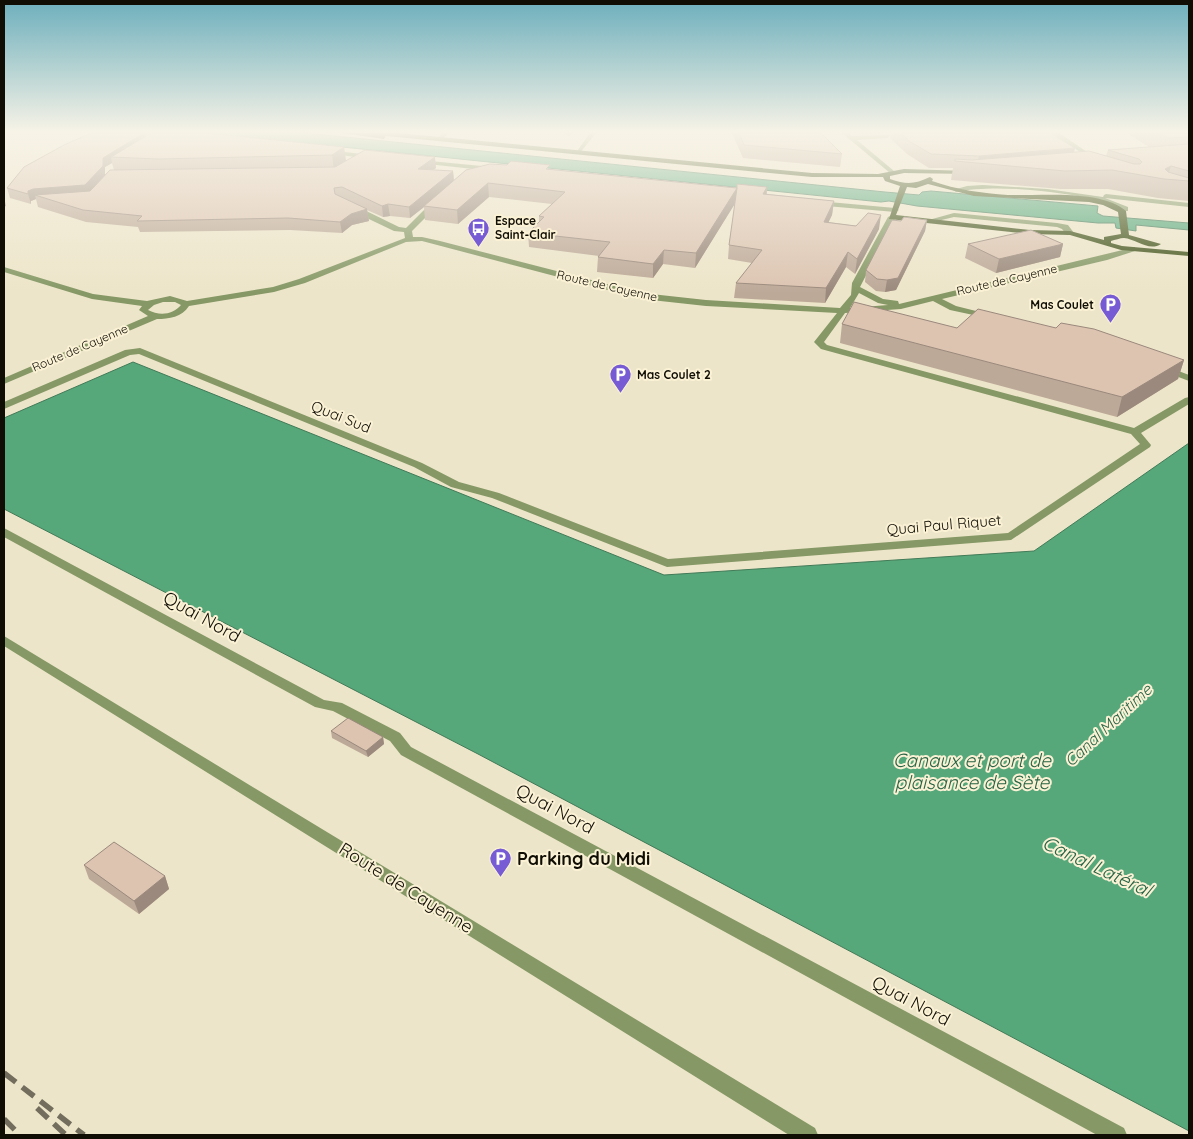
<svg xmlns="http://www.w3.org/2000/svg" width="1193" height="1139" font-family="Quicksand,sans-serif">
	<style>
		.water { fill: #56a87b; stroke: #417a57 }
		.lines { fill: none; stroke-linecap: round; stroke-linejoin: round }
		.minor { fill: #859865; fill-rule: evenodd }
		.major { fill: #405219; fill-rule: evenodd }
		.rail { stroke: #726d5c; stroke-width: 5.5; stroke-dasharray: 15 8; stroke-linecap: butt }
		.wall { fill: #bda998; fill-rule: evenodd }
		.shaded-wall { fill: #9a897c }
		.building { fill: #dcc4b1; stroke: #9a897c }
		.labels { text-anchor: middle; stroke-width: 4; stroke-linejoin: round; paint-order: stroke }
		.far-poi-label { font-size: 12px; font-weight: bold; fill: #100d04; stroke: #fbf2d6; text-anchor: start }
		.far-street-label { font-size: 12px; fill: #100d04; stroke: #fbf2d6 }
		.street-label { font-size: 15px; fill: #100d04; stroke: #fbf2d6 }
		.water-label { font-size: 16px; font-style: italic; fill: #286444; stroke: #fbf2d6 }
		.near-street-label { font-size: 18px; fill: #100d04; stroke: #fbf2d6 }
		.near-poi-label { font-size: 18px; font-weight: bold; fill: #100d04; stroke: #fbf2d6; text-anchor: start }
		.near-water-label { font-size: 19px; font-style: italic; fill: #286444; stroke: #fbf2d6 }
	</style>
	<rect width="100%" height="100%" fill="#ede5c9"/>
	<path class="water" d="M205,133H305L885,192L919,195L922,192L931,191L1098,206L1097,213L1103,216L1189,223V230L1136,225V231L1116,228L1115,223H1098L917,206L889,201L881,202Z
		M133,362L664,575L1034,551L1189,443V1131L478,754L4,509V418Z"/>
	<g class="lines">
		<path class="minor" d="M442,133H449L441,140H437Z
			M565,133H572V134L569,136Z
			M590,133H596L579,154H575Z
			M842,133H849L852,136L890,135L888,138L857,140L894,171V173H890Z
			M1051,133H1059L1099,160L1094,161Z
			M328,150L370,155L373,157L370,159L326,153Z
			M420,160L492,167L495,169L492,171L418,163V161Z
			M983,185L1047,189L1103,197L1104,195L1106,194L1189,203V207L1105,198L1128,207V211H1125C1116,208 1109,203 1100,201C1062,191 994,184 956,192L953,190L967,186Z
			M433,201L440,203L412,231L413,237H422L440,241L642,293L706,300L840,308L851,295L852,283L888,217L892,215L896,217L860,287L883,299L898,301L899,304L1135,247V251L1107,260L942,299L956,306L992,315V319L950,310L933,301L901,309L845,313L824,342L827,345L1134,428L1185,398L1189,397V404L1141,433L1151,445L1150,447L1011,540L667,567L492,498L451,487L414,467L139,354L130,355L4,409V402L125,350L140,348L422,463L459,482L499,493L668,559L1008,533L1140,444L1131,434L821,349L814,342L837,313L706,306L642,299L422,241L406,242L305,283L274,292L189,306C182,317 169,319 157,319L4,384V378L148,316L139,310L142,306L92,299L4,272V267L93,294L147,301L170,296L187,301L273,287L299,279L405,238L404,232L394,231L350,210V206H356L399,227L406,228ZM859,293L878,303L888,305L850,308ZM163,302H175L181,305C173,315 159,316 148,310L154,305Z
			M818,201L895,208L899,210L895,212L815,205V201Z
			M954,213L1057,223L1068,225L1074,233L1067,235L1062,229L1057,227L954,217L929,223L925,221Z
			M1163,365L1189,375V381L1160,370V366Z
			M4,528L324,700L342,703L400,733L411,747L1124,1128L1127,1135H1097L401,755L390,741L333,711L315,707L4,537Z
			M4,636L815,1128L818,1135H789L4,646Z"/>
		<path class="major" d="M342,133H399L812,173L878,174L904,169L969,171L972,173L971,174L904,173L890,176V179C907,185 915,184 930,177L933,179L932,181C957,190 982,193 1008,195C1040,196 1101,189 1126,211L1129,235L1161,244C1149,252 1136,239 1124,238C1120,238 1115,240 1111,241V243L1122,246L1189,252V256L1121,250L1070,235L1030,234L889,219L900,186L885,181L883,177H812L386,136L384,139ZM928,184L974,196L1089,202L1103,205L1118,212L1121,234L1104,237V240L1070,231L1030,230L896,215L907,187L916,188Z"/>
		<path class="rail" d="M4,1073L84,1135
			M37,1108L66,1135
			M4,1119L20,1135"/>
	</g>
	<path class="wall" d="M91,133H147V135L344,147L346,161L436,168L433,170L453,171L454,181L550,169L737,188L767,187V194L834,201L832,215L828,222L879,229L855,274L846,267L825,303L734,298L736,283L752,263L728,259L729,245L735,203L695,268L663,264L653,278L597,272L598,257L599,256L529,247L528,233L539,222V216L552,204L489,197L458,224L425,220L424,207L410,218L390,216L383,217L367,210L369,221L352,225L342,233L290,230L140,232L138,227L86,222L38,207L36,199L31,201V204L10,198L7,188ZM112,163L114,170L105,175V167Z
		M732,133H821L842,154L840,167L743,158Z
		M859,133H885L860,134Z
		M890,133H1050L1075,152L1106,156L1108,150L1149,147L1127,133H1189V201L1158,198L1108,189H1061L951,180L953,168H929L907,154L890,138L891,134Z
		M927,220L925,231L896,290L885,292L876,291L865,282L866,270Z
		M968,244H1063L1060,257L996,273L965,258Z
		M842,324L957,328L1184,360L1178,379L1117,417L840,343Z
		M331,731L383,737L384,744L368,757L332,738Z
		M84,865L165,876L169,889L139,914L89,879Z"/>
	<path class="shaded-wall" d="M144,133H147L148,141L111,157L112,163L105,167V176L88,195H35L36,199L31,201V204L28,194V191L103,158Z
		M344,147L346,162L334,170L332,155Z
		M1075,148L1072,162L977,163L979,156Z
		M435,157L436,168L419,180L418,169Z
		M1171,166L1167,179L1165,169Z
		M453,171L454,182L424,206V207L410,218L409,207Z
		M488,183L489,197L458,224L457,210Z
		M767,187L766,200L763,194Z
		M737,188L736,202L695,268L696,253Z
		M4,197L6,206L4,207Z
		M834,201L832,215L822,236L824,222Z
		M388,204L390,216L383,217L382,206Z
		M367,209L369,221L352,225L342,233L340,222L351,214Z
		M881,215L879,229L855,274L857,259Z
		M927,220L925,231L896,290L885,292L887,280Z
		M1063,244L1060,257L996,273L999,259Z
		M664,250L663,264L653,278V264Z
		M848,252L846,267L825,303L826,288Z
		M1184,360L1178,379L1117,417L1122,397Z
		M383,737L384,744L368,757L366,751Z
		M165,876L169,889L139,914L134,901Z"/>
	<path class="building" d="M91,133H144L103,158V166L85,185L33,189L28,191V194L7,188L24,167L64,145Z
		M151,133H206L344,147L332,155L158,159L111,157Z
		M739,133H821L842,154L744,145Z
		M901,133H1050L1075,148L979,156L931,154L909,141Z
		M1161,133H1189V137L1168,138Z
		M1189,144V171L1171,166L1165,169L1168,172L1189,178V181L1164,179L1112,170L1065,171L955,161V159L972,160L1089,151L1134,164H1140L1142,162L1139,159L1108,150Z
		M365,150L435,157L418,169L453,171L409,207L388,204L382,206L342,187L334,188L335,194L367,209L351,214L340,222L288,218L137,221L142,216L83,210L35,195L90,191L110,170L335,167Z
		M511,161L550,165L546,169L737,188V184L767,187L763,194L834,201L824,222L856,226L868,213L881,215L857,259L848,252L826,288L736,283L762,250L729,245L737,188L696,253L664,250L653,264L598,257L610,242L528,233L544,217L539,216L565,192L488,183L457,210L424,206L466,170L490,164L507,165Z
		M904,217L927,220L898,278L887,280L877,279L866,270L892,220L901,221Z
		M1031,230L1063,244L999,259L968,244Z
		M854,302L957,328L978,309L1056,328L1061,323L1094,329L1184,360L1122,397L842,324Z
		M348,718L383,737L366,751L331,731Z
		M114,842L165,876L134,901L84,865Z"/>
	<linearGradient id="sky" x2="0" y2="1"><stop stop-color="#6dafbc"/><stop offset="0.45" stop-color="#f7f3e7"/><stop offset="1" stop-color="#f7f3e7" stop-opacity="0"/></linearGradient>
	<rect width="1193" height="293" fill="url(#sky)"/>
	<defs>
		<symbol id="bus-pin" viewBox="-11 -11 22 30"><path d="M0 17L-7.5 6A9.5 9.5 0 1 1 7.5 6Z" fill="#765bd5" stroke="#fbf2d6"/><path d="M-5-6H5V4H4V6H2V4H-2V6H-4V4H-5ZM-3.5-4V0h7V-4ZM-3.5 1.2v1.5H-2V1.2ZM2 1.2v1.5H3.5V1.2Z" fill="#fff"/></symbol>
		<symbol id="parking-pin" viewBox="-11 -11 22 30"><path d="M0 17L-7.5 6A9.5 9.5 0 1 1 7.5 6Z" fill="#765bd5" stroke="#fbf2d6"/><path d="M-3.5-5.5H1a3.5 3.5 0 0 1 0 7H-1V5.5H-3.5ZM-1-3.4V-.6H.8a1.4 1.4 0 0 0 0-2.8Z" fill="#fff"/></symbol>
	</defs>
	<g fill-rule="evenodd">
		<use href="#bus-pin" x="466" y="216" width="25" height="34"/>
		<use href="#parking-pin" x="1098" y="292" width="25" height="34"/>
		<use href="#parking-pin" x="608" y="362" width="25" height="34"/>
		<use href="#parking-pin" x="488" y="846" width="25" height="34"/>
	</g>
	<g class="labels">
		<g class="far-poi-label">
			<text x="495" y="225">Espace<tspan x="495" dy="14">Saint-Clair</tspan></text>
			<text x="1094" y="309" text-anchor="end">Mas Coulet</text>
			<text x="637" y="379">Mas Coulet 2</text>
		</g>
		<g class="far-street-label">
			<text transform="translate(1007 280) rotate(-13)" y="4">Route de Cayenne</text>
			<text transform="translate(607 286) rotate(13)" y="4">Route de Cayenne</text>
			<text transform="translate(80 348) rotate(-23)" y="4">Route de Cayenne</text>
		</g>
		<g class="street-label">
			<text transform="translate(341 417) rotate(22)" y="5">Quai Sud</text>
			<text transform="translate(944 525) rotate(-5)" y="5">Quai Paul Riquet</text>
		</g>
		<g class="water-label">
			<text transform="translate(1108 725) rotate(-43)" y="6">Canal Maritime</text>
		</g>
		<g class="near-street-label">
			<text transform="translate(202 617) rotate(29)" y="6">Quai Nord</text>
			<text transform="translate(555 809) rotate(28)" y="6">Quai Nord</text>
			<text transform="translate(406 888) rotate(32)" y="6">Route de Cayenne</text>
			<text transform="translate(911 1001) rotate(28)" y="6">Quai Nord</text>
		</g>
		<g class="near-poi-label">
			<text x="517" y="865">Parking du Midi</text>
		</g>
		<g class="near-water-label">
			<text x="972" y="767">Canaux et port de<tspan x="972" dy="22">plaisance de Sète</tspan></text>
			<text transform="translate(1097 866) rotate(25)" y="7">Canal Latéral</text>
		</g>
	</g>
	<rect width="1193" height="1139" fill="none" stroke="#100d04" stroke-width="10"/>
</svg>
